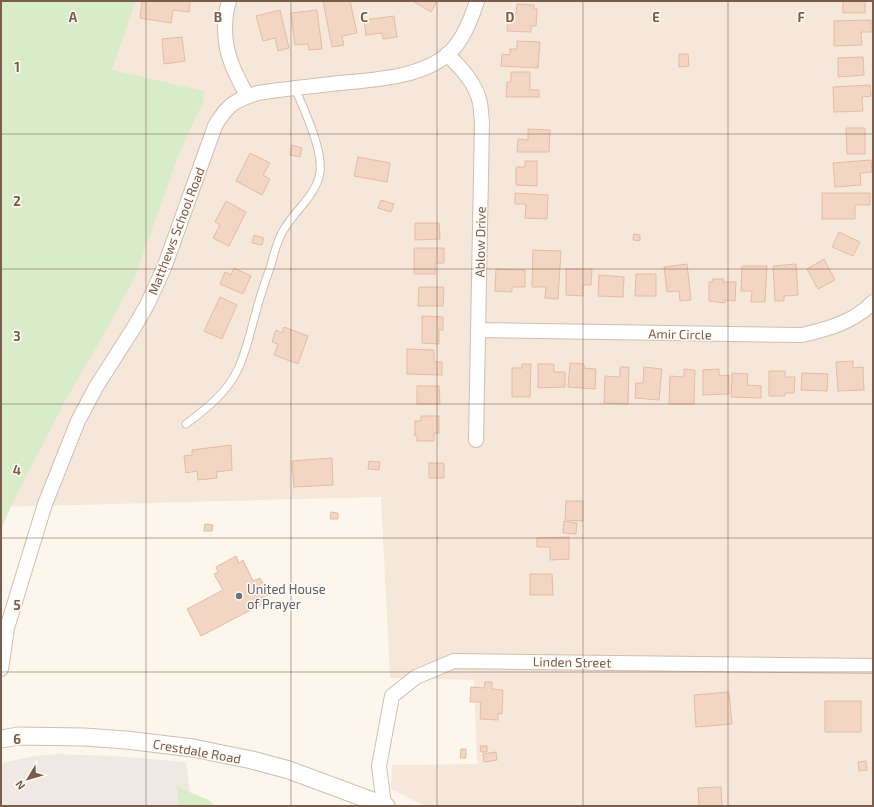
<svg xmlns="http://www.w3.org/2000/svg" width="874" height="807" font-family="'Exo 2',sans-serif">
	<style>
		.residential { fill: #f5e8da }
		.industrial { fill: #efe9e4 }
		.green { fill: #d8ecc9 }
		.building { fill: #f3d5c3; stroke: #e6bba3 }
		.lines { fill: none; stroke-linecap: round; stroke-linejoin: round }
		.service-casing { stroke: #d1beb0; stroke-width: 9 }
		.minor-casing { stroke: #d1beb0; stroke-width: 16 }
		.tertiary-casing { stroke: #d1beb0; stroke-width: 19 }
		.service { stroke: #fff; stroke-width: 7 }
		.minor { stroke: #fff; stroke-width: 14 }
		.tertiary { stroke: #fff; stroke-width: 17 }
		.grid { fill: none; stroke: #7a5c4d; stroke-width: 1; stroke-opacity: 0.55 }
		.worship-dot { fill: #6b7280; stroke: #fffaf3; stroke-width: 1.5 }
		.labels { text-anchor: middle; stroke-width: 3; stroke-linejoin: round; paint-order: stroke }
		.street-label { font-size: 13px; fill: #7a5c4d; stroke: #fffaf3 }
		.worship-label { font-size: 13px; fill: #5b616d; stroke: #fffaf3; text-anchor: start }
		.grid-label { font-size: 13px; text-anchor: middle; font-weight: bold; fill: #7a5c4d; stroke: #fffaf3; stroke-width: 3; stroke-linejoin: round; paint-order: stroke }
	</style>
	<rect width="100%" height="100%" fill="#fdf6ec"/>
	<path class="residential" d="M136,1H873V806H425L391,789L392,765L477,764L474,680L390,678L381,497L1,507L112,70Z"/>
	<path class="industrial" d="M57,754L112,756L186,762L192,806H1V763L35,756Z"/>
	<path class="green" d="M1,1H136L112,70L204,91L203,102L180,151L134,279L100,341L65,401L11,506L1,530Z
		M177,787L209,800L215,806H179Z"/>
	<path class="building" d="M142,1H190L189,12L173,10L171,23L140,18Z
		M323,1H350L357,33L342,36L344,45L332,47Z
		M413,1H437L431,12Z
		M843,1H865V13H843Z
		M517,4L534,5V9H537L536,26H531V32L507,31L508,14H516Z
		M280,10L289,48L278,51L275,38L263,41L256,16Z
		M317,10L322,49L309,50L308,44L295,45L291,13Z
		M394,16L397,37L383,39L382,33L366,35L364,20Z
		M871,20V32H861L862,45L834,46V21Z
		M182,37L185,61L164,64L162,39Z
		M517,41L540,42L538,68L501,66L502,54L510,55V49H517Z
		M679,54H688L689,66L679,67Z
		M863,57L864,75L838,77V58Z
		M511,72H530V90H539V97H506L507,82H511Z
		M870,85L871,96L862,97L863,111L834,112L833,87Z
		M846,128H865V154H847Z
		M528,129L550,130L549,152H517L518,139L528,140Z
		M292,145L302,148L300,157L290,155Z
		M250,153L270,163L263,175L270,179L262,195L236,181Z
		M358,157L390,163L387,182L354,176Z
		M871,160L872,172L860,173L861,185L835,187L833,163Z
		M525,161H537V186L516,185V167H525Z
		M515,193L548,195L547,219L525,218L526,204H515Z
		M822,193H870V205H855V219H822Z
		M381,200L394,204L391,212L378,208Z
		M226,201L246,212L229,246L213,238L220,225L215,222Z
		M415,223H439L440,239L415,240Z
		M839,232L860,242L853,256L832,247Z
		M634,234L640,235V241L633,240Z
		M254,235L264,238L262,245L252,243Z
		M414,248H444V263H435V274H414Z
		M533,250L561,251L558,299L545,298L546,287H532Z
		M824,259L835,280L818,289L807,269Z
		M687,264L691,300L680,301L679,291L667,292L664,267Z
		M796,264L798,295L784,296V301H775L773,266Z
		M742,266H767L765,302H751L752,291H741Z
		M234,268L251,276L243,294L220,284L225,272L231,275Z
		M496,269L525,270V287H512V292L495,291Z
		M566,269H592L591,285H583V296L566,295Z
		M636,274H656V296H635Z
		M599,275L624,277L623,297L598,296Z
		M713,279H724L723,282H736L735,301L725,300V303L709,301V282H712Z
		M419,287H444L443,306H418Z
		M220,297L237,305L222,339L204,331Z
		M422,316L443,317V330H439V344L422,343Z
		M284,327L308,336L298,364L274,355L278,344L272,342L276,330L282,333Z
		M407,349L434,350V362H442V375L407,374Z
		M853,361V368L863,367L864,390L838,391L836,362Z
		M570,363L584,364V368L596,369L595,389L568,387Z
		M522,364H531L530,397H512V368H522Z
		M538,364H554V372H565V387L538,388Z
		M620,367H629L628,404L604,403L605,376L620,377Z
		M644,367L662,369L659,400L635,398L636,383H643Z
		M684,369L695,370L694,404H669L670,376L684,377Z
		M719,369V376L729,375V394L703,395V370Z
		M769,371H785V377H795L794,393H785V396H769Z
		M732,373L748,374L747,385L761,386V398L731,397Z
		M802,373L828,374L827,391L801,390Z
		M417,386H439L440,404H417Z
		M421,416H439V433H434V441H417V436H415V421H421Z
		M231,445L232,470L216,472L217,478L198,480L197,471L186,473L184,456L192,455V450Z
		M332,458L333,485L294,487L292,461Z
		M369,461L380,462L379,470L368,469Z
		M429,463H444V478H429Z
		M566,501H583V521L565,520Z
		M331,512L338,513V519H330Z
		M564,521L577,523L576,534L563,533Z
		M205,524L213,525L212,531H204Z
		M569,537V559L550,560V547H537V538Z
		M236,556L239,563L243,560L253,581L260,578L269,594L261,598L264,603L201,636L187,609L223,590L214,574L218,572L216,567Z
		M530,574H552L553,595H530Z
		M485,682H492V689L503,690L502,714L498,713V720L480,719L481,702H470L471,687L484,688Z
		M729,692L732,724L696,727L694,695Z
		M825,701H861V732H825Z
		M480,746H487V752H481Z
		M461,749H466V758H460Z
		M496,752L497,760L484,762L483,754Z
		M866,761L867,770L859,771L858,762Z
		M721,787L722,806H699L698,788Z"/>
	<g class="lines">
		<defs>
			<path id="service" d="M186,424C206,409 227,393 238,369C247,350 251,329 257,308C261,294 266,279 271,265C274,253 277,241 283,231C294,211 317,195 320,172C323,149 304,110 295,88"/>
			<path id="minor" d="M229,1C223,20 224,44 231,62C235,74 242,85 247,96
				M447,54C461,68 476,83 480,103C481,109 481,115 482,121L476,440
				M478,330L802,335C828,329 854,322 873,302
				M1,669L7,628L45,504L78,421L96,387L133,329L147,305L164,268L215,126C227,105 235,100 258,93C282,89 307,87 331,84C367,80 420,79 448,54C463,41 471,19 477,1
				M384,805L379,766L392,696L416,677L454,661L873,666"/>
			<path id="tertiary" d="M1,739L19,736L84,737L126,740L193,748L252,760L289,770L386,806"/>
		</defs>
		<use href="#service" class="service-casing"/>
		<use href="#minor" class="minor-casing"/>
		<use href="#tertiary" class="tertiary-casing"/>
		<use href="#service" class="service"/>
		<use href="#minor" class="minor"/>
		<use href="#tertiary" class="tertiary"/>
	</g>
	<path class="grid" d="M146,1V806M291,1V806M437,1V806M583,1V806M728,1V806M1,134H873M1,269H873M1,404H873M1,538H873M1,672H873"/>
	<circle class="worship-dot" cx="239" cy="596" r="4"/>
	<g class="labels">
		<g class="street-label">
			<text transform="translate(176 231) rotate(-69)" y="5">Matthews School Road</text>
			<text transform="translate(480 242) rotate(-89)" y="5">Ablow Drive</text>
			<text transform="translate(680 334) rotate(1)" y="5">Amir Circle</text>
			<text transform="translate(572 662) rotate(1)" y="5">Linden Street</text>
			<text transform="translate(197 751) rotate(10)" y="5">Crestdale Road</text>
		</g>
		<g class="worship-label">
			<text x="247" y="594">United House<tspan x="247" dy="15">of Prayer</tspan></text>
		</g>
	</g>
	<g class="grid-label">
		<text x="73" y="22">A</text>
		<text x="218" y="22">B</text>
		<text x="364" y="22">C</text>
		<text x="510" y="22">D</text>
		<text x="656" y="22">E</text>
		<text x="801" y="22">F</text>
		<text x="17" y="72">1</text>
		<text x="17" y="206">2</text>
		<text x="17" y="341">3</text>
		<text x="17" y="475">4</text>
		<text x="17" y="610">5</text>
		<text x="17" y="744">6</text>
	</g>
	<rect width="874" height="807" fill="none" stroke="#7a5c4d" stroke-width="4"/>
	<g transform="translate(28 779) rotate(232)" stroke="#fffaf3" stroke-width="3" paint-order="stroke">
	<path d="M0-3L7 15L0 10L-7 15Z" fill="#7a5c4d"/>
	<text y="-6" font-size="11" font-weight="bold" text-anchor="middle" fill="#7a5c4d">N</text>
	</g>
</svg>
